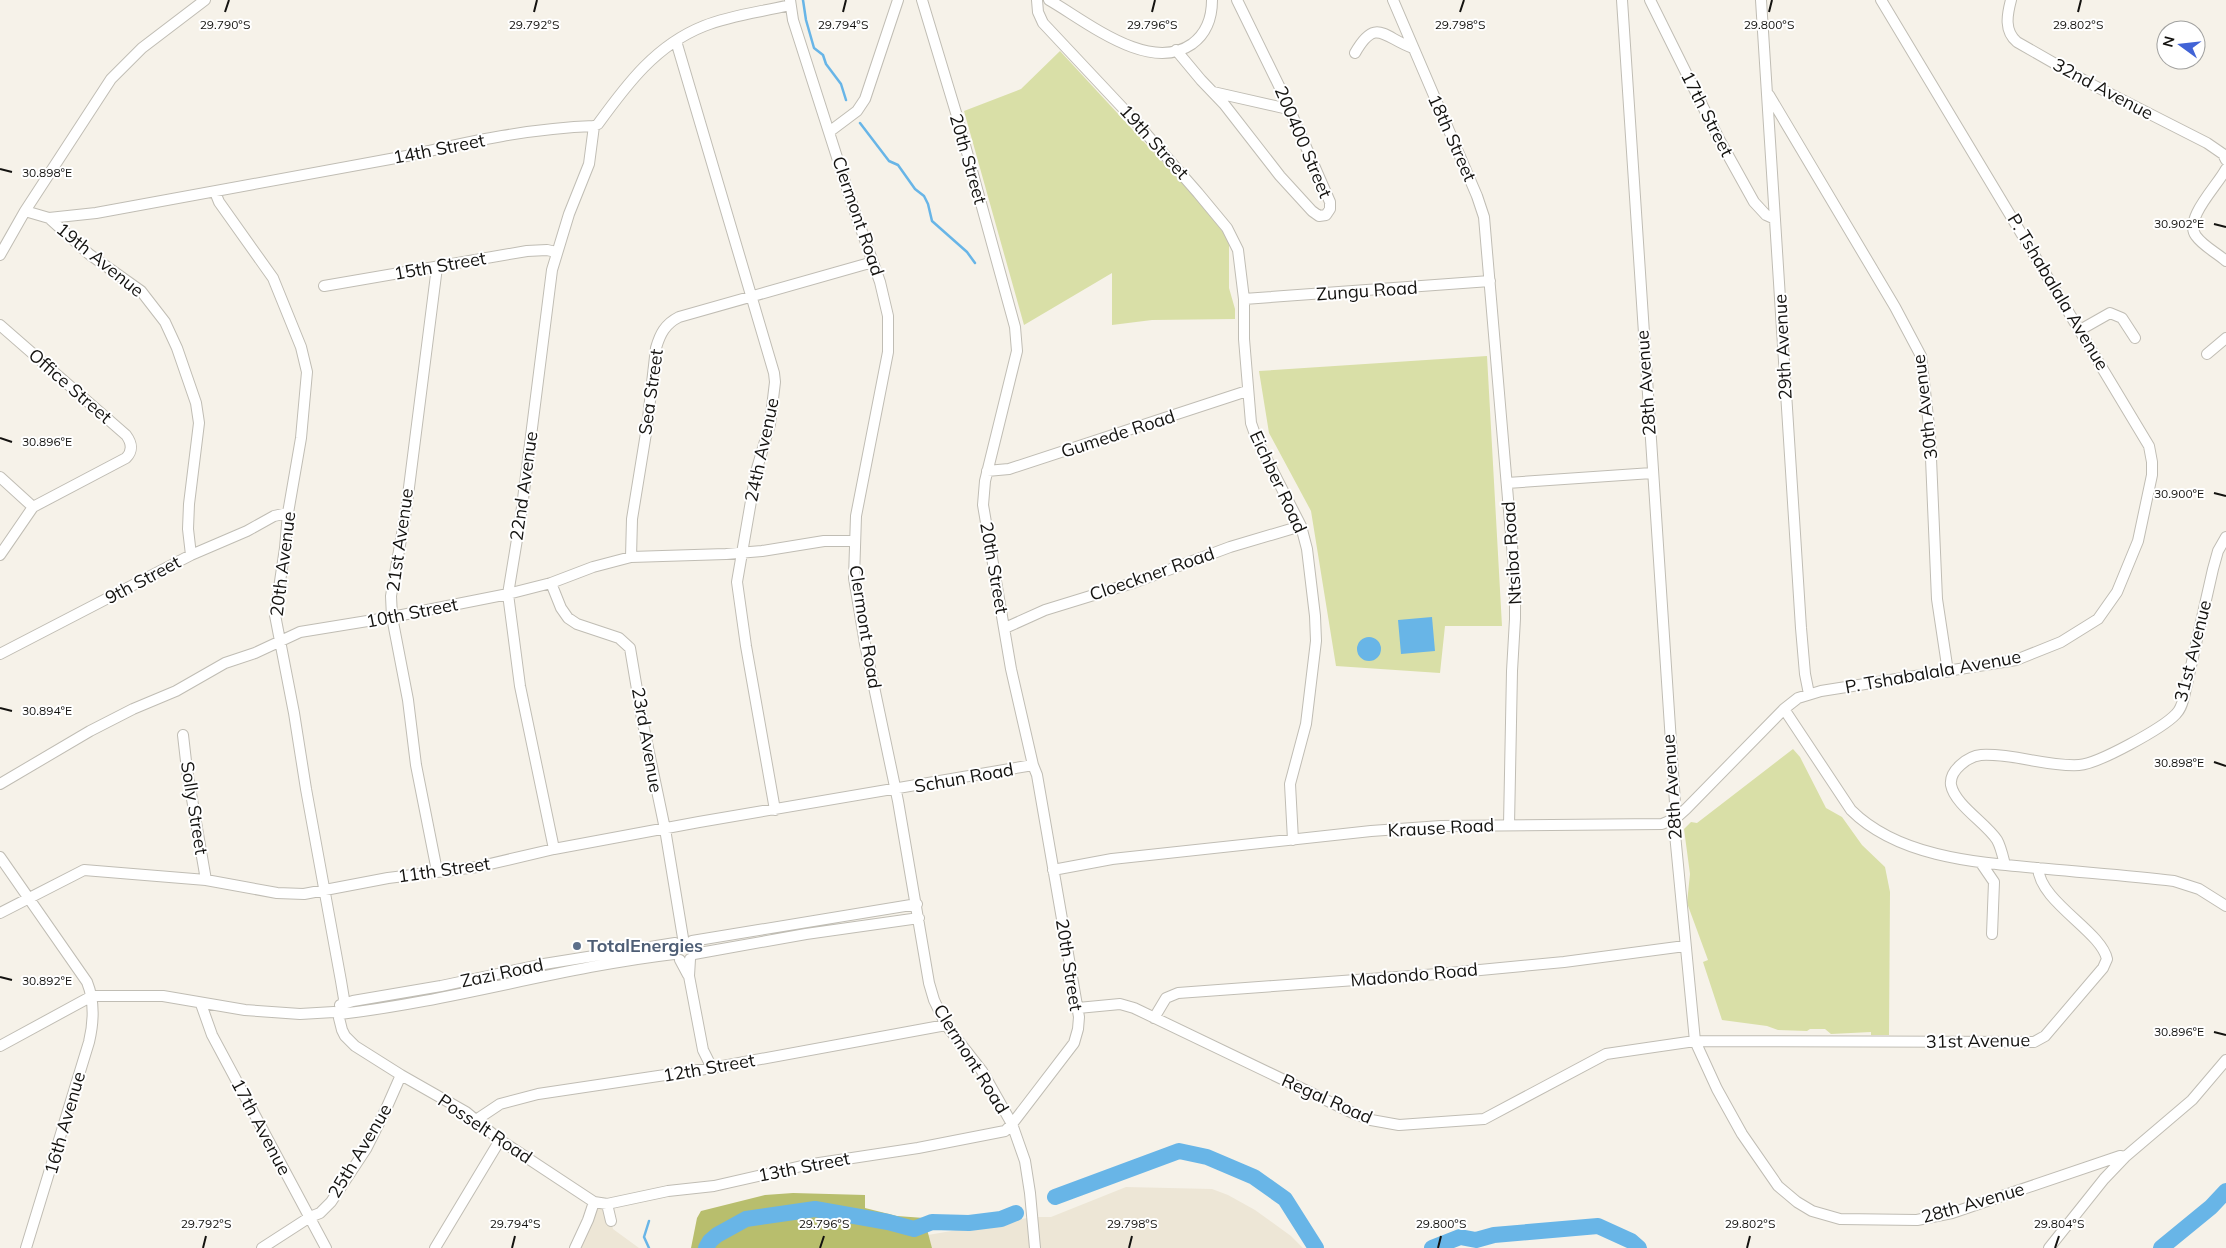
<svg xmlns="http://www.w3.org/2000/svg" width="2226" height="1248" font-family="Mulish,sans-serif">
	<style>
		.built { fill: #ede6d6 }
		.green { fill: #d9dfa7 }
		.forest { fill: #b8be6d }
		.water { fill: #68b5e7 }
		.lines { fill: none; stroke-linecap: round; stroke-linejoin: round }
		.stream { stroke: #68b5e7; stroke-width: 2.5 }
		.river { stroke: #68b5e7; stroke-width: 16 }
		.minor-casing { stroke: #c0bdb4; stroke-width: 12 }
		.minor { stroke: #fff; stroke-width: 10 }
		.ticks { fill: none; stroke: #141310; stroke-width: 2 }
		.service-dot { fill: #5c6f8a; stroke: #fff; stroke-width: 2 }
		.labels { text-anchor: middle; stroke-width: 4; stroke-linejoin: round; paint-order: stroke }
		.street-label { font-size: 18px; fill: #141310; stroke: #fff }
		.service-label { font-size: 18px; font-weight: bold; fill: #4e5e75; stroke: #fff; text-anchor: start }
		.ticks-label { font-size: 12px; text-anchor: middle; fill: #141310; stroke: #fff; stroke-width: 4; stroke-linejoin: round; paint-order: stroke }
	</style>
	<rect width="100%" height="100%" fill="#f6f2e9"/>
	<path class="built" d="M1126,1187L1212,1189L1228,1195L1255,1210L1291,1236L1303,1248H932L928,1235L1033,1217H1051Z
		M594,1203L607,1204L613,1229L639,1248H576Z"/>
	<path class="green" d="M1060,51L1193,195L1223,232L1229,242V288L1235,309V319L1152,320L1112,325V273L1024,325L964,111L1021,89Z
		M1487,356L1502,626H1445L1440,673L1336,666L1311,511L1269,433L1259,371Z
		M1793,749L1800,757L1826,808L1842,817L1862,845L1885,867L1890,892L1889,1035H1871V1032L1831,1034L1825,1029H1810L1807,1031L1778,1030L1767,1026L1722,1020L1703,962L1708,960L1687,903L1690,874L1684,829L1691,822L1697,823Z"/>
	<path class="forest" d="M793,1193L865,1195V1208L897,1216L924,1218L932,1248H691L697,1218L701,1211L765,1195Z"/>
	<path class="water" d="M1432,617L1435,651L1401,654L1398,620Z
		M1357 649a12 12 0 1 1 24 0a12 12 0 1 1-24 0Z"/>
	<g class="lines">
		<path class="stream" d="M803,0L806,20L814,48L823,55L826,64L841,84L846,100
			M860,123L889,161L898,165L915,189L924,196L928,204L932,221L967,252L975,263
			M649,1221L644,1237L649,1248"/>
		<path class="river" d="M1055,1197L1179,1151L1207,1157L1254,1177L1285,1199L1316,1248
			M706,1248L710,1241L717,1235L746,1219L815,1209L888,1222L914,1229L932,1222L969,1223L1001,1219L1016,1213
			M1432,1248L1460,1237L1476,1240L1494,1235L1598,1226L1631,1241L1639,1248
			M2161,1248L2211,1207L2226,1191"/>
		<defs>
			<path id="minor" d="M790,0L793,20L851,201L880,282L888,316V352L856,516L854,578L865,644L898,801L929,983L934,1000L946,1025L982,1071L1012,1124L1025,1161L1030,1193L1035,1248
				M1037,0L1038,12L1043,23L1135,121L1198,193L1227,228L1238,250L1244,299V339L1251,423L1257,440L1301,526L1307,549L1315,616L1316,641L1306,724L1290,784L1293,840
				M1049,0C1086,21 1149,74 1192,44C1207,33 1212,17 1212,0
				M1393,0L1477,196L1484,217L1515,581V619L1512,671L1509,825
				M1622,0L1676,818L1675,834L1695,1041L1717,1089L1742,1134L1778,1186L1797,1202L1812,1211L1840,1219L1917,1220L1952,1213L2120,1156L2125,1157
				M1650,0L1719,139L1754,202L1766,215L1775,219
				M1761,0L1801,628L1805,674L1809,694
				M2011,0C2007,15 2004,31 2017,42L2087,82L2207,143L2223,154L2226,160
				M676,41L774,373L775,382L770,424L756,472L737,582L746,646L775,810
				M1176,50L1201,80L1224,104L1280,176L1312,211L1319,216L1326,215L1330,209V202L1282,92L1237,0
				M1355,53C1376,16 1384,38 1413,48
				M1213,92L1288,109
				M1769,95L1895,307L1921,356L1930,435L1937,599L1948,672
				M829,132L857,111L865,99L898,0
				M2226,169C2218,185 2183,219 2196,236C2203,246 2217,253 2226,261
				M215,192L219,202L273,278L301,347L307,372L301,438L288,513L285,548L275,615L294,713L306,789L341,981L344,999L339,1018L342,1030L345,1036L355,1046L401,1075L466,1112L500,1140L594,1202L607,1204L668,1191L714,1186L806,1165L918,1148L1005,1131L1012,1124L1074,1043L1078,1029L1079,1017L1037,775L1033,765L1011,669L983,505L985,481L1017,351L1015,327L957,116L922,0
				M25,211L49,218L96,213L412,155C471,141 533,128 594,126L598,124C627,84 656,45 704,26C731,15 761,12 790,5
				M49,218L89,254L141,291L165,322L177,348L196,403L199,423L189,504L188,529L191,555
				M0,255L25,211L111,79L142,48L205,0
				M437,267L406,511L391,596L392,617L408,700L416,765L437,871
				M324,286L527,251L547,250L556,252
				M1244,299L1490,281
				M0,325L126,435C132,443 133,451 126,458L33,507L0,555
				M2080,330L2110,313L2122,318L2135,338
				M2207,354L2226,338
				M987,471L1009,469L1247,391
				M0,477L33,507
				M1507,483L1652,473
				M631,557L632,519L647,427L656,348C660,334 665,324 679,317L873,262
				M551,583L561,608L568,618L577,624L619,638L630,648L642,719L665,829L683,938
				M1005,628L1045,610L1136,582L1230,547L1301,526
				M0,654L191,555L247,531L274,516L288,513
				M1784,709L1851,810C1900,859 1983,863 2048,869C2090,873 2132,876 2174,881L2199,889L2226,906
				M183,735L187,770L206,880
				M0,784L90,731L133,709L176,691L225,663L255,653L300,632L392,617L508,594L551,583L593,567L631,557L726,554L762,551L824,541H854
				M554,849L520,686L508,594L521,515L552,270L569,214L589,164L594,126
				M0,857L87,982C95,1002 94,1021 89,1042L26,1248
				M1981,863L1994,882L1992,934
				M2005,865C2003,857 2001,847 1997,840C1986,823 1955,805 1951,785C1949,770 1969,756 1981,755C2014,753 2047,767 2079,765C2098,764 2163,728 2176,714C2181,709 2182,704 2184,697L2213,569L2218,551L2226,537
				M1053,870L1112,859L1371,831L1441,826L1662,824L1676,818L1686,809L1784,709L1798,698L1821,691L2016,660L2061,642L2098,619L2117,592L2138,541L2152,475V462L2149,446L1881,0
				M0,913L84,870L206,880L277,893L304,894L388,878L477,867L554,849L699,822L1033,765
				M692,941L917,904
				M694,954L806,934L919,918
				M690,959L689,976L703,1050L712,1068
				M680,960L688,975
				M201,1004L212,1035L326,1248
				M340,1005L353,1001L441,986L544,964L675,943
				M1078,1008L1120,1004L1134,1008L1355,1114L1371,1120L1399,1125L1484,1119L1606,1054L1695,1041L2034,1042L2045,1036L2103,968L2107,959C2101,931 2040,902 2038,868
				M1154,1018L1166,998L1178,993L1438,974L1564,962L1685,946
				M0,1046L92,996H163L245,1010L300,1014L334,1012L340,1014C453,1001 562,967 674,954
				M476,1120L500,1104L538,1094L712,1068L946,1025
				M607,1204L611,1221
				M262,1248L310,1217L320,1213L331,1202L366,1149L386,1109L401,1075
				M435,1248L500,1140
				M575,1248L588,1220L594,1202
				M2049,1248L2104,1179L2125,1157L2192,1100L2226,1060"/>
		</defs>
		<use href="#minor" class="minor-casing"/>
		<use href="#minor" class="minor"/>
	</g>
	<path class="ticks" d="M225,12L229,0M534,12L537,0M843,12L846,0M1152,12L1155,0M1460,12L1464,0M1769,12L1772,0M2078,12L2081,0M0,169L12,172M2214,224L2226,227M0,438L12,442M2214,493L2226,496M0,708L12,711M2214,762L2226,766M0,977L12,980M2214,1032L2226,1035M203,1248L206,1236M512,1248L515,1236M820,1248L824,1236M1129,1248L1132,1236M1438,1248L1441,1236M1747,1248L1750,1236M2055,1248L2059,1236"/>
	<circle class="service-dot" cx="577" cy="946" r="5"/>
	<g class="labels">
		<g class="street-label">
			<text transform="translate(2103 89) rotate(28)" y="6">32nd Avenue</text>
			<text transform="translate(1707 114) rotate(63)" y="6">17th Street</text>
			<text transform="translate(1452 138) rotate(66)" y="6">18th Street</text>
			<text transform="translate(1154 142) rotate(48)" y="6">19th Street</text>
			<text transform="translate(1303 142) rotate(67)" y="6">200400 Street</text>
			<text transform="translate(439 149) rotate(-11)" y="6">14th Street</text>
			<text transform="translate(968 159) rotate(74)" y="6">20th Street</text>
			<text transform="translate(858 216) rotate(71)" y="6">Clermont Road</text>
			<text transform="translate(100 260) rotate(39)" y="6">19th Avenue</text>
			<text transform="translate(440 266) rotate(-10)" y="6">15th Street</text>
			<text transform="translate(1367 291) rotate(-4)" y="6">Zungu Road</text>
			<text transform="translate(2058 292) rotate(59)" y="6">P. Tshabalala Avenue</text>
			<text transform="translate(1783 347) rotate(-93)" y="6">29th Avenue</text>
			<text transform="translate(1646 383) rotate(-94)" y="6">28th Avenue</text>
			<text transform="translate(70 386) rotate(41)" y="6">Office Street</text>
			<text transform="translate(651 392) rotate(-82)" y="6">Sea Street</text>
			<text transform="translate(1925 407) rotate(-97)" y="6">30th Avenue</text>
			<text transform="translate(1118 434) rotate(-18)" y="6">Gumede Road</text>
			<text transform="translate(762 450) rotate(-78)" y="6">24th Avenue</text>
			<text transform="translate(1278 482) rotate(65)" y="6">Eichber Road</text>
			<text transform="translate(524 486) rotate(-82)" y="6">22nd Avenue</text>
			<text transform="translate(400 540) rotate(-82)" y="6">21st Avenue</text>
			<text transform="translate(1512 553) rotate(-94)" y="6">Ntsiba Road</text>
			<text transform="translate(283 564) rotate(-83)" y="6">20th Avenue</text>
			<text transform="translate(994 568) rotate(80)" y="6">20th Street</text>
			<text transform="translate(1152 574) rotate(-19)" y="6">Cloeckner Road</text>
			<text transform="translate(143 580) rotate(-28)" y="6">9th Street</text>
			<text transform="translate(412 613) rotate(-11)" y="6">10th Street</text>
			<text transform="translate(865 627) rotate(81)" y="6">Clermont Road</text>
			<text transform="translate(2193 651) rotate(-76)" y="6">31st Avenue</text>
			<text transform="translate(1933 672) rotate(-10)" y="6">P. Tshabalala Avenue</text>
			<text transform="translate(647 740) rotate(80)" y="6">23rd Avenue</text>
			<text transform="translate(964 778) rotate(-10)" y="6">Schun Road</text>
			<text transform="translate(1672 787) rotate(-94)" y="6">28th Avenue</text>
			<text transform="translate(194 808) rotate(81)" y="6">Solly Street</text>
			<text transform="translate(1441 828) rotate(-3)" y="6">Krause Road</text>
			<text transform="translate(444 870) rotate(-8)" y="6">11th Street</text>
			<text transform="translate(1069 965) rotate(81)" y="6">20th Street</text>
			<text transform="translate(502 973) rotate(-12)" y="6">Zazi Road</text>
			<text transform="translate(1414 975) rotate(-5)" y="6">Madondo Road</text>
			<text transform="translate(1978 1041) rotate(-1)" y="6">31st Avenue</text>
			<text transform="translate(971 1059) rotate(58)" y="6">Clermont Road</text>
			<text transform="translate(709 1068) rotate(-10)" y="6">12th Street</text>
			<text transform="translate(1327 1099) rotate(24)" y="6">Regal Road</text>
			<text transform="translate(65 1123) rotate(-74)" y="6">16th Avenue</text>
			<text transform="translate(261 1127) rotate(62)" y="6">17th Avenue</text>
			<text transform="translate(485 1129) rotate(34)" y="6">Posselt Road</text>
			<text transform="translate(360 1151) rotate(-59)" y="6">25th Avenue</text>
			<text transform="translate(804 1167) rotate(-11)" y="6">13th Street</text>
			<text transform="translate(1973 1203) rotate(-16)" y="6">28th Avenue</text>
		</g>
		<g class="service-label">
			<text x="587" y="952">TotalEnergies</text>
		</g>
	</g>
	<g class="ticks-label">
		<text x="534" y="29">29.792°S</text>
		<text x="1460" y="29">29.798°S</text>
		<text x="2078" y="29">29.802°S</text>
		<text x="225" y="29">29.790°S</text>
		<text x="843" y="29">29.794°S</text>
		<text x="1152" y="29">29.796°S</text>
		<text x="1769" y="29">29.800°S</text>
		<text x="47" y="177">30.898°E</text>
		<text x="2179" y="228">30.902°E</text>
		<text x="47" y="446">30.896°E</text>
		<text x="2179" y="498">30.900°E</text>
		<text x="47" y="715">30.894°E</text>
		<text x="2179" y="767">30.898°E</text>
		<text x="47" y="985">30.892°E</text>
		<text x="2179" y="1036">30.896°E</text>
		<text x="206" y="1228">29.792°S</text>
		<text x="515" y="1228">29.794°S</text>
		<text x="824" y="1228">29.796°S</text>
		<text x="1132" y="1228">29.798°S</text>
		<text x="1441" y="1228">29.800°S</text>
		<text x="1750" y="1228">29.802°S</text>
		<text x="2059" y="1228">29.804°S</text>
	</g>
	<g transform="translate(2181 45) rotate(285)"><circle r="24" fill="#ffffff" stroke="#a1a19f"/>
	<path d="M0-4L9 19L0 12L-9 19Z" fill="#4163d6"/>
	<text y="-8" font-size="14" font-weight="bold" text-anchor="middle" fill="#141310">N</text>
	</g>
</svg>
